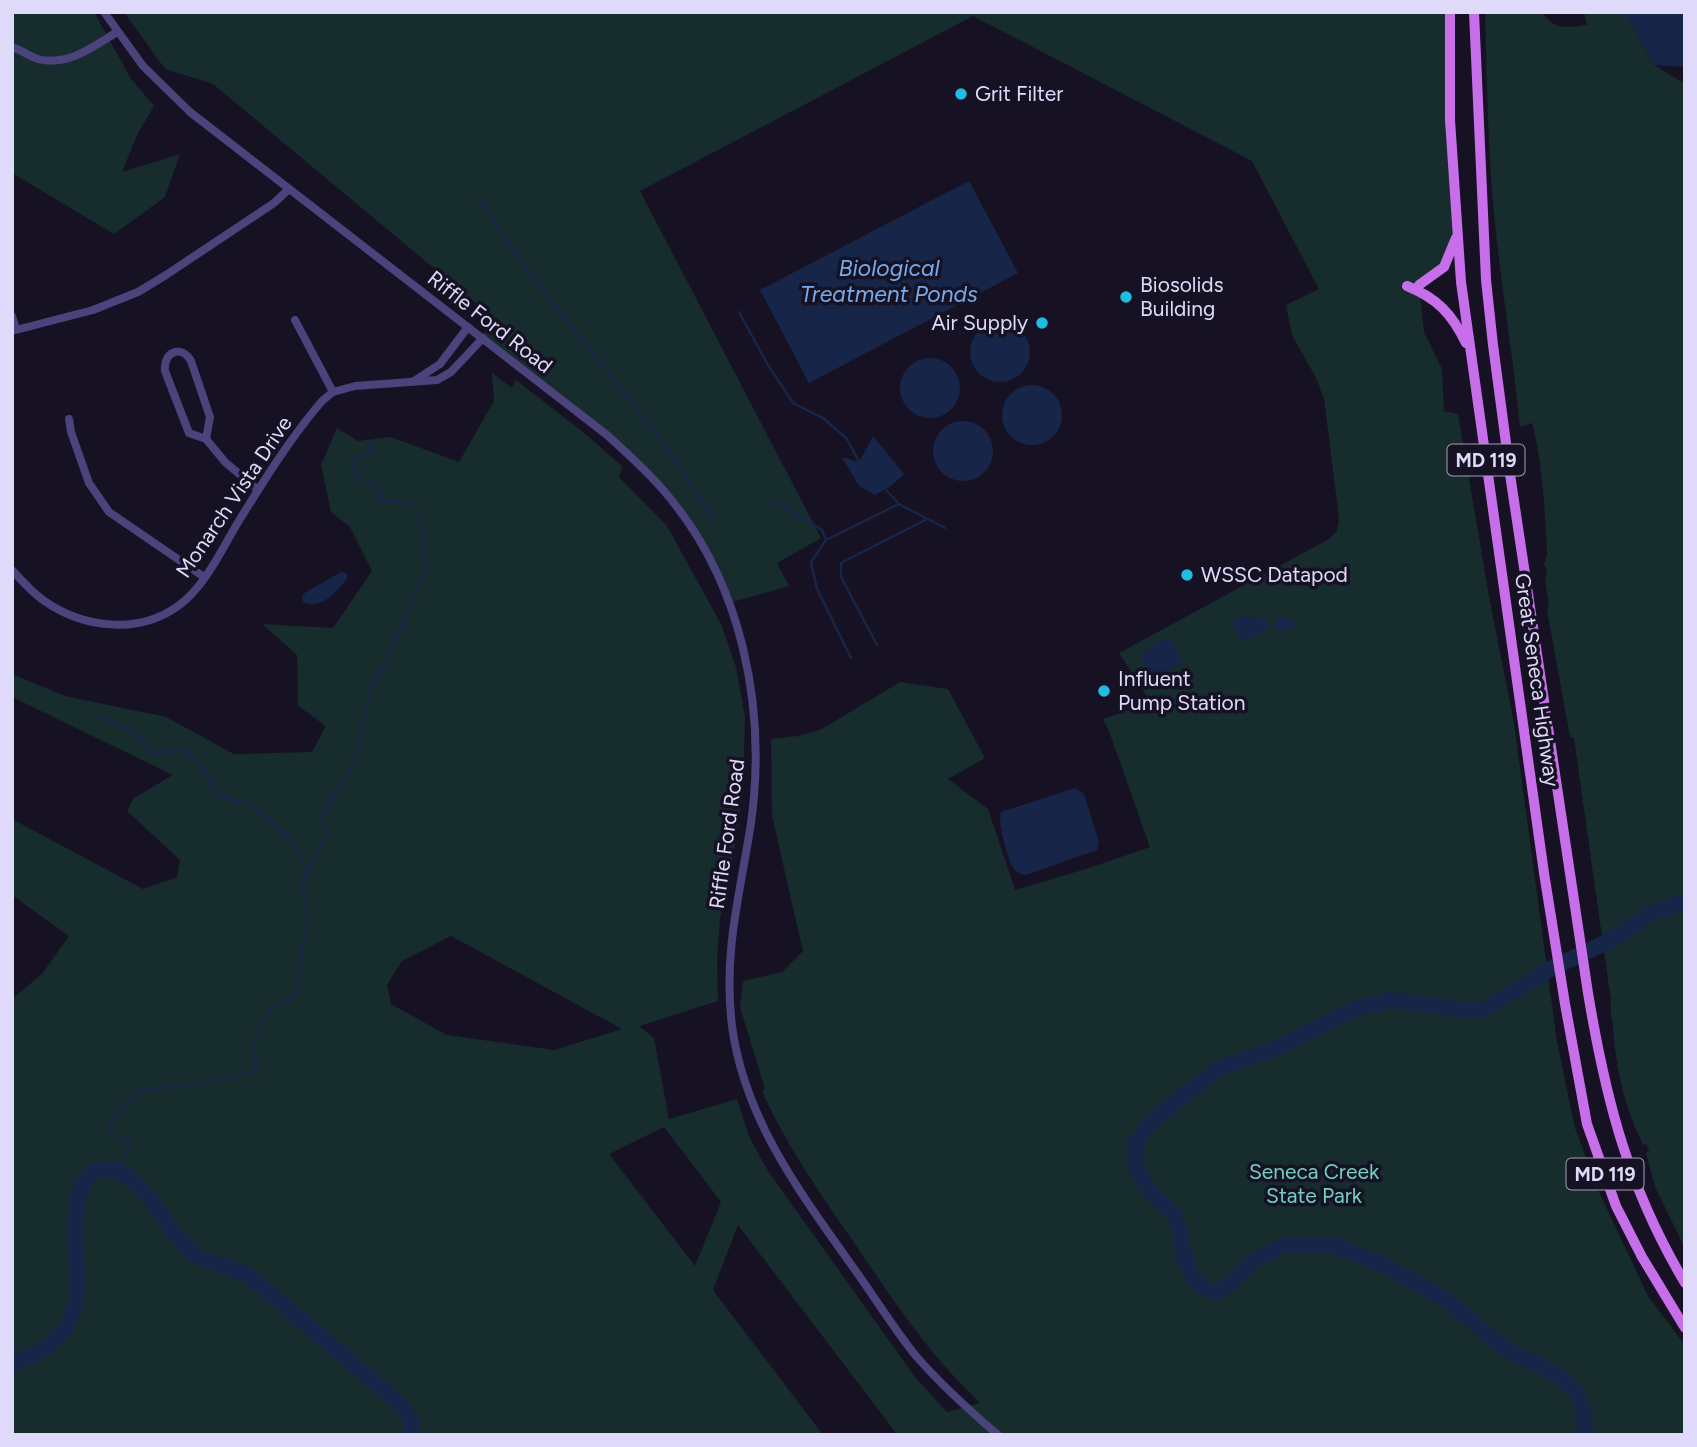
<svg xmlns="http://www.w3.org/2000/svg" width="1697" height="1447" font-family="Figtree,sans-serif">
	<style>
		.green { fill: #162c2d; fill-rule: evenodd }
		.water { fill: #172648 }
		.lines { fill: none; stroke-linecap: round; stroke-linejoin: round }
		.stream { stroke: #172648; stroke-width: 2.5 }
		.river { stroke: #172648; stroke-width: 16 }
		.minor { stroke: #4a437c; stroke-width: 8 }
		.major { stroke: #c76feb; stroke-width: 10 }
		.poi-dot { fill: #1fbde0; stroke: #161224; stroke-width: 2.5 }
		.labels { text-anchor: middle; stroke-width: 7; stroke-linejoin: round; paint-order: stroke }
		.shield { fill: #161224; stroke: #a39eba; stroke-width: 2 }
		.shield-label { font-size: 19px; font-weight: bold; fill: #e0dafa }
		.poi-label { font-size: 21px; fill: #e0dafa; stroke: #161224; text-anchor: start }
		.street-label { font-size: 21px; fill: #e0dafa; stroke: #161224 }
		.park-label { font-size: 21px; fill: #6fd1c0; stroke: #161224 }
		.water-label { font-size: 23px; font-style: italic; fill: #75abec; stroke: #161224 }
	</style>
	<rect width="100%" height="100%" fill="#161224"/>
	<path class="green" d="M12,12H94L131,79L154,106L137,135L122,172L180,154L165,197L114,234L12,173Z
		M124,12H1452L1457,232L1448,258L1419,285L1424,332L1442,369L1444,411L1458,414L1490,602L1514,723L1557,1042L1575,1128L1599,1192L1648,1296L1685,1345V1435H893L896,1433L738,1225L713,1290L823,1435H12V999L42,974L69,936L12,895V819L143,889L177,877L180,860L127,811L134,798L173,775L12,697V674L65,696L166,717L234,754L312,752L326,726L298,706L297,655L262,624L333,628L372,571L350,527L331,512L321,465L337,428L358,441L391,437L459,462L494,401L492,373L512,388L516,380L583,432L622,466L619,477L667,526L721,624L736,667L745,717L743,792L738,829L720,919L717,959L718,1001L639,1026L654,1038L669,1119L737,1099L749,1136L768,1171L915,1377L947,1412L980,1403C932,1358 894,1302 857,1247C822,1196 787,1147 762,1091L765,1089L740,1007L743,981L782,972L803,951L772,816L771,739L798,736L820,730L900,682L948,689L985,758L948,779L988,809L1015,890L1089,868L1150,847L1109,731L1103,719L1151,703L1119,653L1329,539L1337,531L1339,519L1324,398L1315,376L1292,335L1286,305L1319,289L1252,161L973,16L640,191L821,538L777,563L789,586L729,603L703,548L645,470L483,338L490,315L213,84L165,69ZM451,936L622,1029L554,1050L447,1035L391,1004L387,985L402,961ZM664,1127L721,1202L695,1266L609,1154Z
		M1485,12H1542C1554,31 1567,27 1587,25L1584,12H1625L1654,65L1685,84V1248L1655,1187L1646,1153L1649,1151L1646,1144L1643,1145C1625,1109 1616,1069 1613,1029C1613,1019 1609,1011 1611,1001L1574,738L1570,737L1547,610L1549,606L1545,580L1547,571L1544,564L1547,555C1545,512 1543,465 1532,423L1520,427C1514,365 1504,304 1497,242C1488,166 1487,88 1485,12Z"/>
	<path class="water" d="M1625,12H1685V67L1654,65Z
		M969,181L1018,273L809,383L760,290Z
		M970 352a30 30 0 1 1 60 0a30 30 0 1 1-60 0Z
		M900 388a30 30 0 1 1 60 0a30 30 0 1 1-60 0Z
		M1002 415a30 30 0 1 1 60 0a30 30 0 1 1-60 0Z
		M933 451a30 30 0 1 1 60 0a30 30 0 1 1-60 0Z
		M873,436L904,474L892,485L875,495L859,486L842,457L859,462Z
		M341,572L347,574V579C335,592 323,610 303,602L302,596L306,592Z
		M1240,616L1261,618L1269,624L1262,634L1245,640L1236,634L1233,622Z
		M1279,618H1288L1295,622L1293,629L1278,631L1274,624Z
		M1170,638L1183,664L1165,672H1150L1142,663V654L1156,642Z
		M1075,788L1084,794L1099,842L1097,850L1026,875C1021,874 1019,874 1015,870C1008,862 997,821 1001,812Z"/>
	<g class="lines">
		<path class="stream" d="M478,199L531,275L663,442L714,520
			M739,312L768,365L793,403L823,418L847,439L859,462
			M885,489L899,504L945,528
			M773,500L822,530L825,538
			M877,645L841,577V563L927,519
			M851,658L817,589L811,562L826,540L899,504
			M95,714L137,733L153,754L184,749L201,764L216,794L252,806L295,842L306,874
			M117,1170L131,1144L107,1131L112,1120L138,1091L215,1081L257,1072L252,1042L271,1007L295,997L308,913L302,882L328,833L320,819L355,760L371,688L384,666L427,567L419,515L413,504L380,500L379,485L358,478L350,461L370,453L369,442"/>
		<path class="river" d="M12,1364C36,1354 59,1345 70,1320C73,1312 77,1302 77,1294C80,1266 64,1186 96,1171C105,1168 114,1168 122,1173C146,1187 160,1215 178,1237C182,1242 186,1249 192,1253C210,1264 232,1266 251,1277L401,1405C409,1414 414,1422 410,1435
			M1585,1435L1584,1417L1578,1394L1558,1375L1506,1349L1443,1298L1388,1267L1336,1246L1293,1245L1278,1248L1252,1262L1225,1288L1213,1292L1195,1282L1186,1262L1175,1215L1151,1193L1135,1168L1136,1143L1149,1124L1194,1087L1220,1068L1277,1048L1357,1008L1391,1000L1464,1010L1485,1009L1548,970L1613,939L1652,912L1685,902"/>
		<path class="minor" d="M104,12L143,66L190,112L607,435C627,453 647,471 664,491C742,581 767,707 751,823C740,895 723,951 732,1026C744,1117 798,1190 850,1263C872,1293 892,1326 916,1356C941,1385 969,1410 998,1435
			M12,47C21,50 29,56 38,59C68,67 94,46 117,32
			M12,316L16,329
			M295,320L333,392
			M12,331L93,310L138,292L166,275L274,203L289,189
			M414,381L440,364L468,327
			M69,419L71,432L89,483L109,512L204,577
			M206,439L189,433L165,371C163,352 181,344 191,361L210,417L206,439L225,462L258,490
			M12,570C21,580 32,592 43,600C82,628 138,635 178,606C206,586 222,548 240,519C265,479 291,437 322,401L333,392L355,386L437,380L451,372L483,338"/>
		<path class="major" d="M1450,12V120L1461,282L1544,873L1565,1004L1587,1124L1616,1206L1642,1257L1685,1328
			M1474,12L1486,280L1493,345L1511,481L1588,993C1606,1101 1628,1187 1685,1283
			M1419,285L1444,267L1456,238
			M1407,286C1437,298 1452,314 1466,343"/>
	</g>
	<g class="poi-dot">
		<circle cx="961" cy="94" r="7"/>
		<circle cx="1126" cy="297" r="7"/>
		<circle cx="1042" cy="323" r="7"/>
		<circle cx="1187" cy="575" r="7"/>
		<circle cx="1104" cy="691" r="7"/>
	</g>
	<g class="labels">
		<g class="shield">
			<rect x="1447.5" y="444.5" width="77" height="31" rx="5"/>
			<rect x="1566.5" y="1158.5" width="77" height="31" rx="5"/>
		</g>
		<g class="shield-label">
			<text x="1486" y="467">MD 119</text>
			<text x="1605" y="1181">MD 119</text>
		</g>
		<g class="poi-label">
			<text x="975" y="101">Grit Filter</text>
			<text x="1140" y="292">Biosolids<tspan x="1140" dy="24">Building</tspan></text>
			<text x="1028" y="330" text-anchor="end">Air Supply</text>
			<text x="1201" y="582">WSSC Datapod</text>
			<text x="1118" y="686">Influent<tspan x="1118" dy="24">Pump Station</tspan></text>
		</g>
		<g class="street-label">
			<text transform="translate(490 322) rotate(38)" y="7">Riffle Ford Road</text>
			<text transform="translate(234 497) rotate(-56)" y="7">Monarch Vista Drive</text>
			<text transform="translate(1537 680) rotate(82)" y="7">Great Seneca Highway</text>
			<text transform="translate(727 834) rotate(-82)" y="7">Riffle Ford Road</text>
		</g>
		<g class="park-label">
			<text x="1314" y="1179">Seneca Creek<tspan x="1314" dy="24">State Park</tspan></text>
		</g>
		<g class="water-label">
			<text x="889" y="276">Biological<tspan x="889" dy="26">Treatment Ponds</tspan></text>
		</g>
	</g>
	<rect width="1697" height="1447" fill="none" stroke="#e0dafa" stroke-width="28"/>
</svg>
